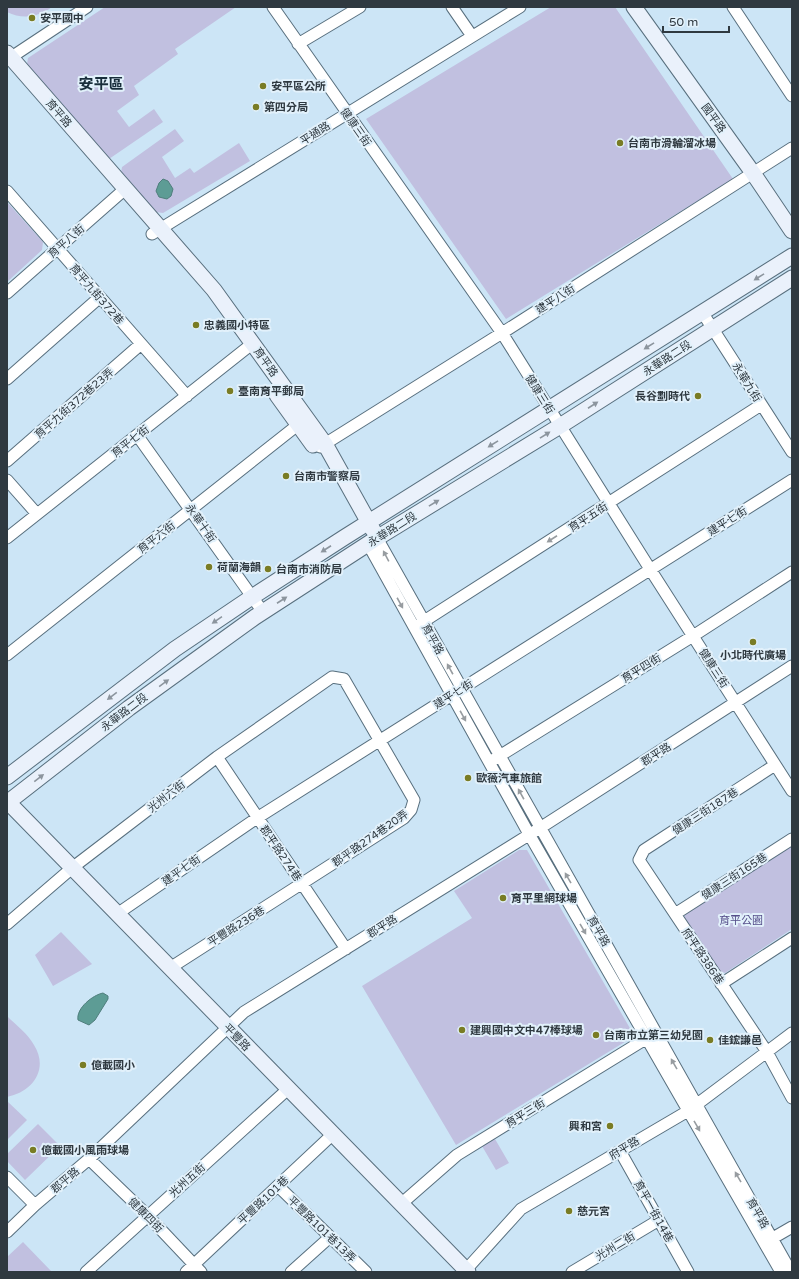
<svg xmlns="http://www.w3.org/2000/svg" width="799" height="1279" font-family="'Varela Round','Noto Sans TC',sans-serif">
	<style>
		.green { fill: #c1c0e0 }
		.water { fill: #5d9c95; stroke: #4f7e7c }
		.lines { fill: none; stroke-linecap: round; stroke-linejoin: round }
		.street-casing { stroke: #586f7e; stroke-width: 13 }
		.secondary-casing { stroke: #586f7e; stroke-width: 17 }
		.street { stroke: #fff; stroke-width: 11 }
		.secondary { stroke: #eaf1fb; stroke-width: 15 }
		.oneway { fill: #8c959e }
		.oneway2 { fill: #979ca0 }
		.poi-dot { fill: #797c24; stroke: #e2f1fb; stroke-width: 1.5 }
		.labels { text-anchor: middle; stroke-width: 4; stroke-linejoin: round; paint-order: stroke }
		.poi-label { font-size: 11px; font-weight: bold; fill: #2f3940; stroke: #e2f1fb; text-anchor: start }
		.street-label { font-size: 11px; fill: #2f3940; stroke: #e2f1fb }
		.park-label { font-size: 11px; fill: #544d89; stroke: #e2f1fb }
		.district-label { font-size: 15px; font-weight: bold; fill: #192e3b; stroke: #e2f1fb }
	</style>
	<rect width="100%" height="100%" fill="#cce5f6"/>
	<path class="green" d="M7,7H52C38,17 23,20 7,12Z
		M105,7H236L175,49L178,54L134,86L139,95L117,111L129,127L154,109L163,122L109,159L27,64L28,58Z
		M551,7H615L733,179L506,319L366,119Z
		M175,129L184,141L162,157L175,178L190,168L194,173L239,143L250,161L163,213L155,212L121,173L122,167Z
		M7,202L43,242L42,250L7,282Z
		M792,844V929L725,973L719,971L684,920L685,913Z
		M519,850H527L631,1030L628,1040L456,1145L362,986L472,918L454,891Z
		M61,932L92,964L53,986L35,955Z
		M7,1016C16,1025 28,1034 34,1045C49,1069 33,1092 7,1097Z
		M7,1101L27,1120L7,1140Z
		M38,1124L60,1146L25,1180L7,1161V1154Z
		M495,1139L509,1163L496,1170L482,1146Z
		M23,1242L52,1272H7V1257Z"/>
	<path class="water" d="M163,179L168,181L173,189L171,196L167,199L159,197L156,191L159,183Z
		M103,993L108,996V999L95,1020L89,1025L78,1020C76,1008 93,995 103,993Z"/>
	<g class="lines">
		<defs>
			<path id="street" d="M273,7L502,333L650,569L792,791
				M452,7L472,36
				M733,7L792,96
				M298,44L360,7
				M7,60L87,7
				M7,191L187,396
				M152,234L520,7
				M7,293L125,189
				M702,312L792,452
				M7,379L100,297
				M137,435L263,612
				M320,447L502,333L792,148
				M7,461L141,344
				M7,480L37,514
				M7,538L253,343
				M377,538L791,1272
				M368,544L529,834L781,1272
				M418,625L761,405
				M7,655L304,420
				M217,757L346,949
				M493,760L693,636L792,572
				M775,765L644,850L639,860L767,1052L792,1098
				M117,914L257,818L792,480
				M675,914L792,839
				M7,924L72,868L217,757L332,677L344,679L414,800L411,810L404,818L170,968
				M721,984L792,938
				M620,1151L688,1272
				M89,1159L148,1216L201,1272
				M7,1177L35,1205
				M278,1186L366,1272
				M401,1204L457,1155L652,1035
				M7,1232L35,1205L89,1159L244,1012L540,828L792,666
				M766,1242L792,1227
				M86,1272L288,1089
				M186,1272L333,1134
				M291,1272L330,1237
				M464,1272L521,1209L688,1111L792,1033
				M572,1272L659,1220"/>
			<path id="secondary" d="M634,7L753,173L792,231
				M7,53L214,290L325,444L373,530
				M277,395L313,445
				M7,777L175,649L252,597L345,537L792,256
				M7,801L468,1272
				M7,803L129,708L255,617L377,538L560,426L792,278"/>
		</defs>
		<use href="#street" class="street-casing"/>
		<use href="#secondary" class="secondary-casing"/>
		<use href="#street" class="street"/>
		<use href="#secondary" class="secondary"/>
	</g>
	<defs><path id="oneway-solid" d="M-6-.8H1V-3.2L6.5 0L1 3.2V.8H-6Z"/></defs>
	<g class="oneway">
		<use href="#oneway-solid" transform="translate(759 277) rotate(148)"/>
		<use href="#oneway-solid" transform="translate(649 346) rotate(148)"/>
		<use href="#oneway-solid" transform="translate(593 405) rotate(-33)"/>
		<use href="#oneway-solid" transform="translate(545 435) rotate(-32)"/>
		<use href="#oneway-solid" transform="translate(493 444) rotate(148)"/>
		<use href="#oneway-solid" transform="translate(434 503) rotate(-31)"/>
		<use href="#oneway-solid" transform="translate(326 549) rotate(147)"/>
		<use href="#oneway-solid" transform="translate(282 600) rotate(-33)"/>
		<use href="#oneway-solid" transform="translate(217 620) rotate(146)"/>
		<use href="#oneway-solid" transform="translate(164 683) rotate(-36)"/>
		<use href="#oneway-solid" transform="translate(112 696) rotate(143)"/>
		<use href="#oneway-solid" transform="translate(39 778) rotate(-38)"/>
	</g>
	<g class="oneway2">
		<use href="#oneway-solid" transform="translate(552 539) rotate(147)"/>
		<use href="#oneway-solid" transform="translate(386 556) rotate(-118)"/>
		<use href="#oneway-solid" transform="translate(400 603) rotate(61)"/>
		<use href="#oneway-solid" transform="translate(450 669) rotate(-119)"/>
		<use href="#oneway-solid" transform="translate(463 716) rotate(61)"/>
		<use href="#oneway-solid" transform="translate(521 794) rotate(-119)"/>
		<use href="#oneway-solid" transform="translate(568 878) rotate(-120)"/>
		<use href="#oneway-solid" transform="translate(583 929) rotate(60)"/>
		<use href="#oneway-solid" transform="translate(674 1064) rotate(-120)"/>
		<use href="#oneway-solid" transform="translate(697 1126) rotate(60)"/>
		<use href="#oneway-solid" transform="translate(738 1177) rotate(-120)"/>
	</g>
	<g class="poi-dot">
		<circle cx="32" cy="18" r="4"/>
		<circle cx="263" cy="86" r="4"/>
		<circle cx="256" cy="107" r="4"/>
		<circle cx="620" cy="143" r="4"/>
		<circle cx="196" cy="325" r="4"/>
		<circle cx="230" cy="391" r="4"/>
		<circle cx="698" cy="396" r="4"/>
		<circle cx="286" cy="476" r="4"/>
		<circle cx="209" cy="567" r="4"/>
		<circle cx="268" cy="569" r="4"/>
		<circle cx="753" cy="642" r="4"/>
		<circle cx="468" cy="778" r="4"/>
		<circle cx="503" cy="898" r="4"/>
		<circle cx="462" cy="1030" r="4"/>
		<circle cx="596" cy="1035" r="4"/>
		<circle cx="710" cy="1040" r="4"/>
		<circle cx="83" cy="1065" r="4"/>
		<circle cx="610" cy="1126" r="4"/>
		<circle cx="33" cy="1150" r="4"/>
		<circle cx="569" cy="1211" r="4"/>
	</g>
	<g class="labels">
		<g class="poi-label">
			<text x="40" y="22">安平國中</text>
			<text x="271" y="90">安平區公所</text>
			<text x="264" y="111">第四分局</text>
			<text x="628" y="147">台南市滑輪溜冰場</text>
			<text x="204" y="329">忠義國小特區</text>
			<text x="238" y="395">臺南育平郵局</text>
			<text x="690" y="400" text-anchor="end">長谷劃時代</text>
			<text x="294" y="480">台南市警察局</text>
			<text x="217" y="571">荷蘭海韻</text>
			<text x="276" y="573">台南市消防局</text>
			<text x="753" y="659" text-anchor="middle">小北時代廣場</text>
			<text x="476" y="782">歐薇汽車旅館</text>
			<text x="511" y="902">育平里網球場</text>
			<text x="470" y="1034">建興國中文中47棒球場</text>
			<text x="604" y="1039">台南市立第三幼兒園</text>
			<text x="718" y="1044">佳鋐謙邑</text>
			<text x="91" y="1069">億載國小</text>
			<text x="602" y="1130" text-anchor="end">興和宮</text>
			<text x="41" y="1154">億載國小風雨球場</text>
			<text x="577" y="1215">慈元宮</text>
		</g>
		<g class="street-label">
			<text transform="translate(59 113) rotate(49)" y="4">育平路</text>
			<text transform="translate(714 118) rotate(54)" y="4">國平路</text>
			<text transform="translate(356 127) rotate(55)" y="4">健康三街</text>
			<text transform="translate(315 133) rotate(-32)" y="4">平通路</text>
			<text transform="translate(66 241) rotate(-41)" y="4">育平八街</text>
			<text transform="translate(97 294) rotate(49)" y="4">育平九街372巷</text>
			<text transform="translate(555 299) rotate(-33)" y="4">建平八街</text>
			<text transform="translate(667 358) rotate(-33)" y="4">永華路二段</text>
			<text transform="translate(266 362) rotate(55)" y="4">育平路</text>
			<text transform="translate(747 382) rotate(58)" y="4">永華九街</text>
			<text transform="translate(540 394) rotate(58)" y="4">健康三街</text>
			<text transform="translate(74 403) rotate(-41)" y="4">育平九街372巷23弄</text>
			<text transform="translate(130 441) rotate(-38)" y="4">育平七街</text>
			<text transform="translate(588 517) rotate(-33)" y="4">育平五街</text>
			<text transform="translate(727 521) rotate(-32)" y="4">建平七街</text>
			<text transform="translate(201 523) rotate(55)" y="4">永華十街</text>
			<text transform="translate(392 529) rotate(-32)" y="4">永華路二段</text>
			<text transform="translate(156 537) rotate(-38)" y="4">育平六街</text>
			<text transform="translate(433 639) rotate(61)" y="4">育平路</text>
			<text transform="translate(641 668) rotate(-32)" y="4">育平四街</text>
			<text transform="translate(714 668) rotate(57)" y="4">健康三街</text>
			<text transform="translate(453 694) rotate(-32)" y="4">建平七街</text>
			<text transform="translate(124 712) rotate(-37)" y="4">永華路二段</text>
			<text transform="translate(656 754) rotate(-32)" y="4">郡平路</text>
			<text transform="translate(166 796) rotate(-38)" y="4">光州六街</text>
			<text transform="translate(705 811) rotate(-33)" y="4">健康三街187巷</text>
			<text transform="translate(370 838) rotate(-35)" y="4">郡平路274巷20弄</text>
			<text transform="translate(281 853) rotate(56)" y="4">郡平路274巷</text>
			<text transform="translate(181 870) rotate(-35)" y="4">建平七街</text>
			<text transform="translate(734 876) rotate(-33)" y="4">健康三街165巷</text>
			<text transform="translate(236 926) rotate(-32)" y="4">平豐路236巷</text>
			<text transform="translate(382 926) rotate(-32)" y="4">郡平路</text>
			<text transform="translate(599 931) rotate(60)" y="4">育平路</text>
			<text transform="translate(703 956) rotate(56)" y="4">府平路386巷</text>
			<text transform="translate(237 1037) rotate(46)" y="4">平豐路</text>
			<text transform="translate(525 1113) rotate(-32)" y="4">育平三街</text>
			<text transform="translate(624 1148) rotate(-31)" y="4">府平路</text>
			<text transform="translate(65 1180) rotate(-40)" y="4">郡平路</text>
			<text transform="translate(187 1180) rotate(-42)" y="4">光州五街</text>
			<text transform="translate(263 1200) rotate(-43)" y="4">平豐路101巷</text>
			<text transform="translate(654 1211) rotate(61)" y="4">育平一街14巷</text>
			<text transform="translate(758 1213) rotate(60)" y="4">育平路</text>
			<text transform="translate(146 1215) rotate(45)" y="4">健康四街</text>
			<text transform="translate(322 1229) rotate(44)" y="4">平豐路101巷13弄</text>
			<text transform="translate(615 1246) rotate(-31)" y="4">光州二街</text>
		</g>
		<g class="park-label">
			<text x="741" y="924">育平公園</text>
		</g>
		<g class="district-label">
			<text x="101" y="89">安平區</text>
		</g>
	</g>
	<rect width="799" height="1279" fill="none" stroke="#2f3940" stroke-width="16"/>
	<path d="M663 26v6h66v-6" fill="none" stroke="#2f3940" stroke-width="2"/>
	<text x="669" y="26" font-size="12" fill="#2f3940" stroke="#e2f1fb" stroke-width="3" paint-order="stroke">50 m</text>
</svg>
